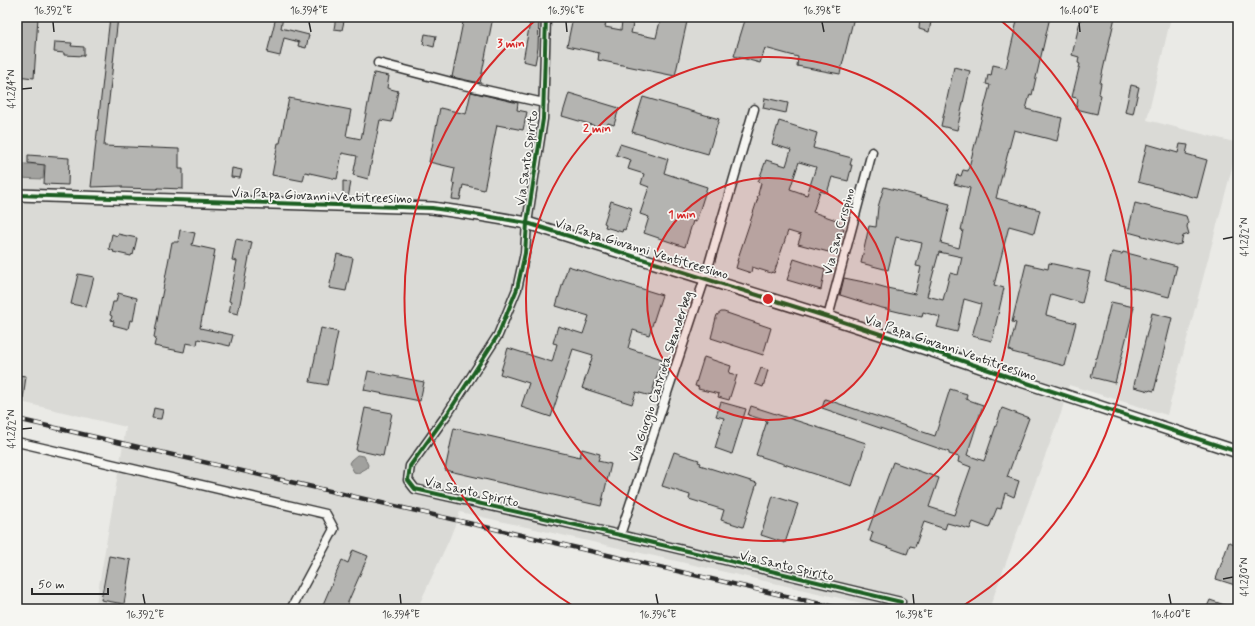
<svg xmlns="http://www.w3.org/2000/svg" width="1255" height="626" font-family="Mynerve,sans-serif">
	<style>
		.built { fill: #dadad6 }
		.water { fill: #a1a19e; stroke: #727270 }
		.building { fill: #b4b4b1; stroke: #2b2b2b; fill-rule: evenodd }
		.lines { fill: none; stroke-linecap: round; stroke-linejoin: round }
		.street-casing { stroke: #2b2b2b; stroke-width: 11 }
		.secondary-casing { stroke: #2b2b2b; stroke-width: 14 }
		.street { stroke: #f6f6f2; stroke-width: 8 }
		.secondary { stroke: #f6f6f2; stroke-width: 11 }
		.rail-casing { stroke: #2b2b2b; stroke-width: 4.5 }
		.rail { stroke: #f6f6f2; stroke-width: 3; stroke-dasharray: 9; stroke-linecap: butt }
		.cycleway-casing { stroke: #f6f6f2; stroke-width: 6 }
		.cycleway { stroke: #1b5e20; stroke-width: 4 }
		.ticks { fill: none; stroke: #2b2b2b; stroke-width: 1.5 }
		.ring { fill: none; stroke: #d62828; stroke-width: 2 }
		.labels { text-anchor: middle; stroke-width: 3.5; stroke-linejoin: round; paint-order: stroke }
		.street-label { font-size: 13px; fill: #2b2b2b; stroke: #f6f6f2 }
		.centre { fill: #d62828; stroke: #f6f6f2; stroke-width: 2 }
		.ring-label { font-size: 12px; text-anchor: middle; font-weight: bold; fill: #d62828; stroke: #f6f6f2; stroke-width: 3.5; stroke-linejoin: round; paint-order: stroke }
		.neatline { fill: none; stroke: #2b2b2b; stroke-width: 1.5 }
		.ticks-label { font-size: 10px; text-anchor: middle; fill: #2b2b2b }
	</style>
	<rect width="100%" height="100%" fill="#eaeae6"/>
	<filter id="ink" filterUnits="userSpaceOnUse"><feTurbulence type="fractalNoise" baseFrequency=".025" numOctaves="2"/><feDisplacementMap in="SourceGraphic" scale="8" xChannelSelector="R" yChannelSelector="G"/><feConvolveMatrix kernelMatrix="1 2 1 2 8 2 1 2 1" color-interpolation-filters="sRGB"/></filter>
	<g filter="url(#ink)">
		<path class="built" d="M17,17H1171L1147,120L1238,143V145L1167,415L1069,385L1061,413L989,609H888L460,512L449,540L417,609H95L126,427L17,401Z"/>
		<path class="water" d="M23,164H44L43,179L17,178V172L22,171Z
			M357,455L364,456L368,465L367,468L358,473L354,472L349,463L351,460Z"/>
		<path class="building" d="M17,17H38L34,78L17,76Z
			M110,17H118L104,146L179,149V169H183V189L158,188L157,189L122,188V186L91,187Z
			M276,17H283L281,28L309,35L306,48L298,46L299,42L284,38L280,56L267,53Z
			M336,17H345L342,30L334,29Z
			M464,17H493L480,83L452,77Z
			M531,17H539L538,48L535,64L523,61Z
			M573,17H607L605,27L621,30L622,21L633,24L631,33L656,38L661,17H688L675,76L598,60L599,53L567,46Z
			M746,17H854L840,74L797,66L798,57L765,48L760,63L734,56Z
			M920,17H932L929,32L919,29Z
			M1018,17H1050L1032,95L1030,94L1026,109L1062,118L1057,141L1014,130L996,198L1040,210L1034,233L1009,226L994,285L1004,288L992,341L972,336L981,304L964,299L957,332L937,327L940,317L923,312L922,317L903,313L878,307L840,295L844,278L869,283L887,288L915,294L921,267L916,266L922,243L896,237L888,270L861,263L869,226L876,227L878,207L884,187L950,204L941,243L959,248L963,230H961L970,188L954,184L957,175L961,176L963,170L968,171L990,85L986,84L988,75L991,76L993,65L1006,68ZM939,252L962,257L958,275L950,273L943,300L927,296Z
			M1081,17H1115L1100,83H1101L1099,94L1101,95L1097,114L1076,109L1078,100L1077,98L1072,97L1080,64L1078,63L1079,57L1072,55Z
			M425,34L436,36L434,47L423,44Z
			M55,42L72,43L71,46L84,47V56L64,55V53L54,52Z
			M954,67L970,71L957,130L941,126Z
			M374,73L389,76L387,88L398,91L392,122L380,120L368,179L353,175L357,156L342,153L337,179L305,172L303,181L272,175L278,143H280L289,98L351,110L346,136L361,139Z
			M1131,85L1139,87L1133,114L1125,112Z
			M471,92L518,103L517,110L527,112L523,130L497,125L484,190L463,185L460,200L452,199L455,184L452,183L455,168L429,162L440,108L466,114Z
			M569,93L619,108L614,125L608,123L606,129L562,116Z
			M643,97L719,119L708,154L632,132Z
			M765,98L788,103L786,113L763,108Z
			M779,121L817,133L813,148L852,158L850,165H852L848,181L832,177L827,193L820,191L813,212L839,221L837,227L844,229L836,254L798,244L801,235L788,231L774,273L772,272L771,273L752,267L751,273L736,268L738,261H737L758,198L757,197L759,194H758L761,183L758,182L766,160L786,166L791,150L772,144ZM799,162L816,167L807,195L790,189Z
			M620,144L668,159L664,173L707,187L696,222L693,221L685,247L644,233L649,217L640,214L649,187L641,184L644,174L628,169L631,160L616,155Z
			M1147,144L1178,153L1180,144L1188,145L1186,154L1207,160L1197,198L1138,182Z
			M28,155L69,158L68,185L44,184L45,165L28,163Z
			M232,168L242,170L240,178L231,177Z
			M343,181L351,182L348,198H343Z
			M611,201L632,208L625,230L623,229L622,232L605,227L606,224L604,223Z
			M1135,203L1186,216L1188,222L1187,227L1189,234L1183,236L1181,244L1176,245L1128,232Z
			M180,230L195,233L192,245L215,250L200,328L233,335L230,346L198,339L197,345L186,343L184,352L154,346L156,338L154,337L172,242H178Z
			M112,234L117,236L118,234L137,238L133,255L132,254L131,256L113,252L114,251L109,249Z
			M236,239L252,242L238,314L229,312L231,302L229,301L237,261L232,260Z
			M1112,252L1122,254L1123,252L1177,266L1169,297L1105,281Z
			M337,254L353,258L346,291L329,288Z
			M794,259L825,269L821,290L787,280Z
			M1049,263L1090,272L1082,303L1051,294L1046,315L1076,323L1065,366L1012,352V351L1009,350L1016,323L1012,322L1026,264L1048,269Z
			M568,266L662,295L649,335L633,330L628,348L662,359L651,396L636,392L632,404L582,388L593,355L573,349L551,417L521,407L529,383L500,374L508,348L552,362L557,344L553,343L558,326L583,334L589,316L556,306Z
			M78,274L94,277L86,307L71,304Z
			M118,293L137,298L133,321L130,320L128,329L113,325L114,321L111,320L112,316L110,315L113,302H116Z
			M1111,302L1134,307L1115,383L1091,377L1096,358H1097Z
			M721,312H724L771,328L763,355L711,338L716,318L717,315Z
			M1152,313L1172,318L1154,391L1150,390L1149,391L1134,387V385Z
			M321,328L338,332L327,385L310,382Z
			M704,357L731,366L729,373L737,375L729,400L718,397L719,394L698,389L699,387L695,386Z
			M761,368L768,370L763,387L755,384Z
			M368,371L424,382L420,401L364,390Z
			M17,375L26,376L22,407H17Z
			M950,389L967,394L966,399L983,405L967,455L984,461L1002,408L1029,418L1007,477L1019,481L1014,497L1005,493L1001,509L997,508L989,528L973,522L970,529L947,523L945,529L924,522L915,547L910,546L907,554L870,541L873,532L868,531L893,462L939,478L929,507L954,515L971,467L958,462L959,457L949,454V452L822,408L825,399L935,436Z
			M721,402L746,409L732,454L715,448L724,418L716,416Z
			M751,406L866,443L852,486L756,455L767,421L748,415Z
			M154,408L163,410L161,419L152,418Z
			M365,408L392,413L383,456L356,450Z
			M454,428L580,457L582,449L600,454L598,461L611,464L601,506L445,470Z
			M674,452L699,460L698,462L701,463L700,465L757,483L743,527L721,520L724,510L689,499L690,495L662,486Z
			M773,496L798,504L785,543L761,535Z
			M1229,542L1238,545V586L1216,579Z
			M353,550L368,556L345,609H321L342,560L348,563Z
			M109,556L131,560L124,604L101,600Z
			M1210,600L1233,608V609H1206Z"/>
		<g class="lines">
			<defs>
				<path id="street" d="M546,17L543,119L527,223L525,253L517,289L498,335L448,413L410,466L408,480L415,489L620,535L901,602
					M378,63L459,84L544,103
					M828,317L872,152
					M17,442L326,514L334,529L291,609
					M620,535L705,278L754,109"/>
				<path id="secondary" d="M17,195L432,208L480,215L527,223L828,317L957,359L1021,381L1238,452"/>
			</defs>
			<use href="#street" class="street-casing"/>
			<use href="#secondary" class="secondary-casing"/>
			<use href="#street" class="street"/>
			<use href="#secondary" class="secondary"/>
			<defs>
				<path id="rail" d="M17,419L842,609"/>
			</defs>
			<use href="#rail" class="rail-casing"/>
			<use href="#rail" class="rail"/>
			<defs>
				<path id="cycleway" d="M546,17L543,119L527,223L525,253L517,289L498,335L448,413L410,466L408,480L415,489L620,535L901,602
					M17,195L432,208L480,215L527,223L828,317L957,359L1021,381L1238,452"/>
			</defs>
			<use href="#cycleway" class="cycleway-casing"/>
			<use href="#cycleway" class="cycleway"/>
		</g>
	</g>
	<path class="ticks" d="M53,22L54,32M309,22L311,32M566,22L567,32M822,22L824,32M1079,22L1080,32M22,89L32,88M1223,239L1233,237M22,429L32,428M1223,579L1233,577M143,594L145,604M400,594L401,604M656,594L658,604M913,594L914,604M1169,594L1171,604"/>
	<circle cx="768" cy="299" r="121" fill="#d62828" fill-opacity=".12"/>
	<g class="ring">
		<circle cx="768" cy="299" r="121"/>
		<circle cx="768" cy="299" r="242"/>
		<path d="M578 609A363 363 0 0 1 537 19M999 19A363 363 0 0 1 958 609"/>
	</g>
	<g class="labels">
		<g class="street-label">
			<text transform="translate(526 158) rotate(-82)" y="5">Via Santo Spirito</text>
			<text transform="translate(322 195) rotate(2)" y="5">Via Papa Giovanni Ventitreesimo</text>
			<text transform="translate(838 231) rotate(-75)" y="5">Via San Crispino</text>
			<text transform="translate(642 248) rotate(17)" y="5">Via Papa Giovanni Ventitreesimo</text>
			<text transform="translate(951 347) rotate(19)" y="5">Via Papa Giovanni Ventitreesimo</text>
			<text transform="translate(660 376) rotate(-72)" y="5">Via Giorgio Castriota Skanderbeg</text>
			<text transform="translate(472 491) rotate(13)" y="5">Via Santo Spirito</text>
			<text transform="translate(787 565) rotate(13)" y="5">Via Santo Spirito</text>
		</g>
	</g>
	<circle cx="768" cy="299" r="6" class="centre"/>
	<g class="ring-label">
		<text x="511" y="47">3 min</text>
		<text x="597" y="132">2 min</text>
		<text x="682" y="218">1 min</text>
	</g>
	<rect width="1255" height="626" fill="none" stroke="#f6f6f2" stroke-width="44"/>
	<path d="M32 588v6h76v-6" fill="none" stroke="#2b2b2b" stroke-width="2"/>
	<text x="38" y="588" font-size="12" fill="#2b2b2b" stroke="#f6f6f2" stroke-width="3" paint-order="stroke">50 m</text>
	<rect x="22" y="22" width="1211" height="582" class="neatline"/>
	<g class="ticks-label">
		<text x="53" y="14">16.392°E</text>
		<text x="309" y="14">16.394°E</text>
		<text x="566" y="14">16.396°E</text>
		<text x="822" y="14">16.398°E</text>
		<text x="1079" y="14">16.400°E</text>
		<text transform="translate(11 89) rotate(-90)" y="4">41.284°N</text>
		<text transform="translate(1244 237) rotate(-90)" y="4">41.282°N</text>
		<text transform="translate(11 429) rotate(-90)" y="4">41.282°N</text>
		<text transform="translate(1244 577) rotate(-90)" y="4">41.280°N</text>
		<text x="145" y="618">16.392°E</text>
		<text x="401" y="618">16.394°E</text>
		<text x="658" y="618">16.396°E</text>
		<text x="914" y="618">16.398°E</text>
		<text x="1171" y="618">16.400°E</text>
	</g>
</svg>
